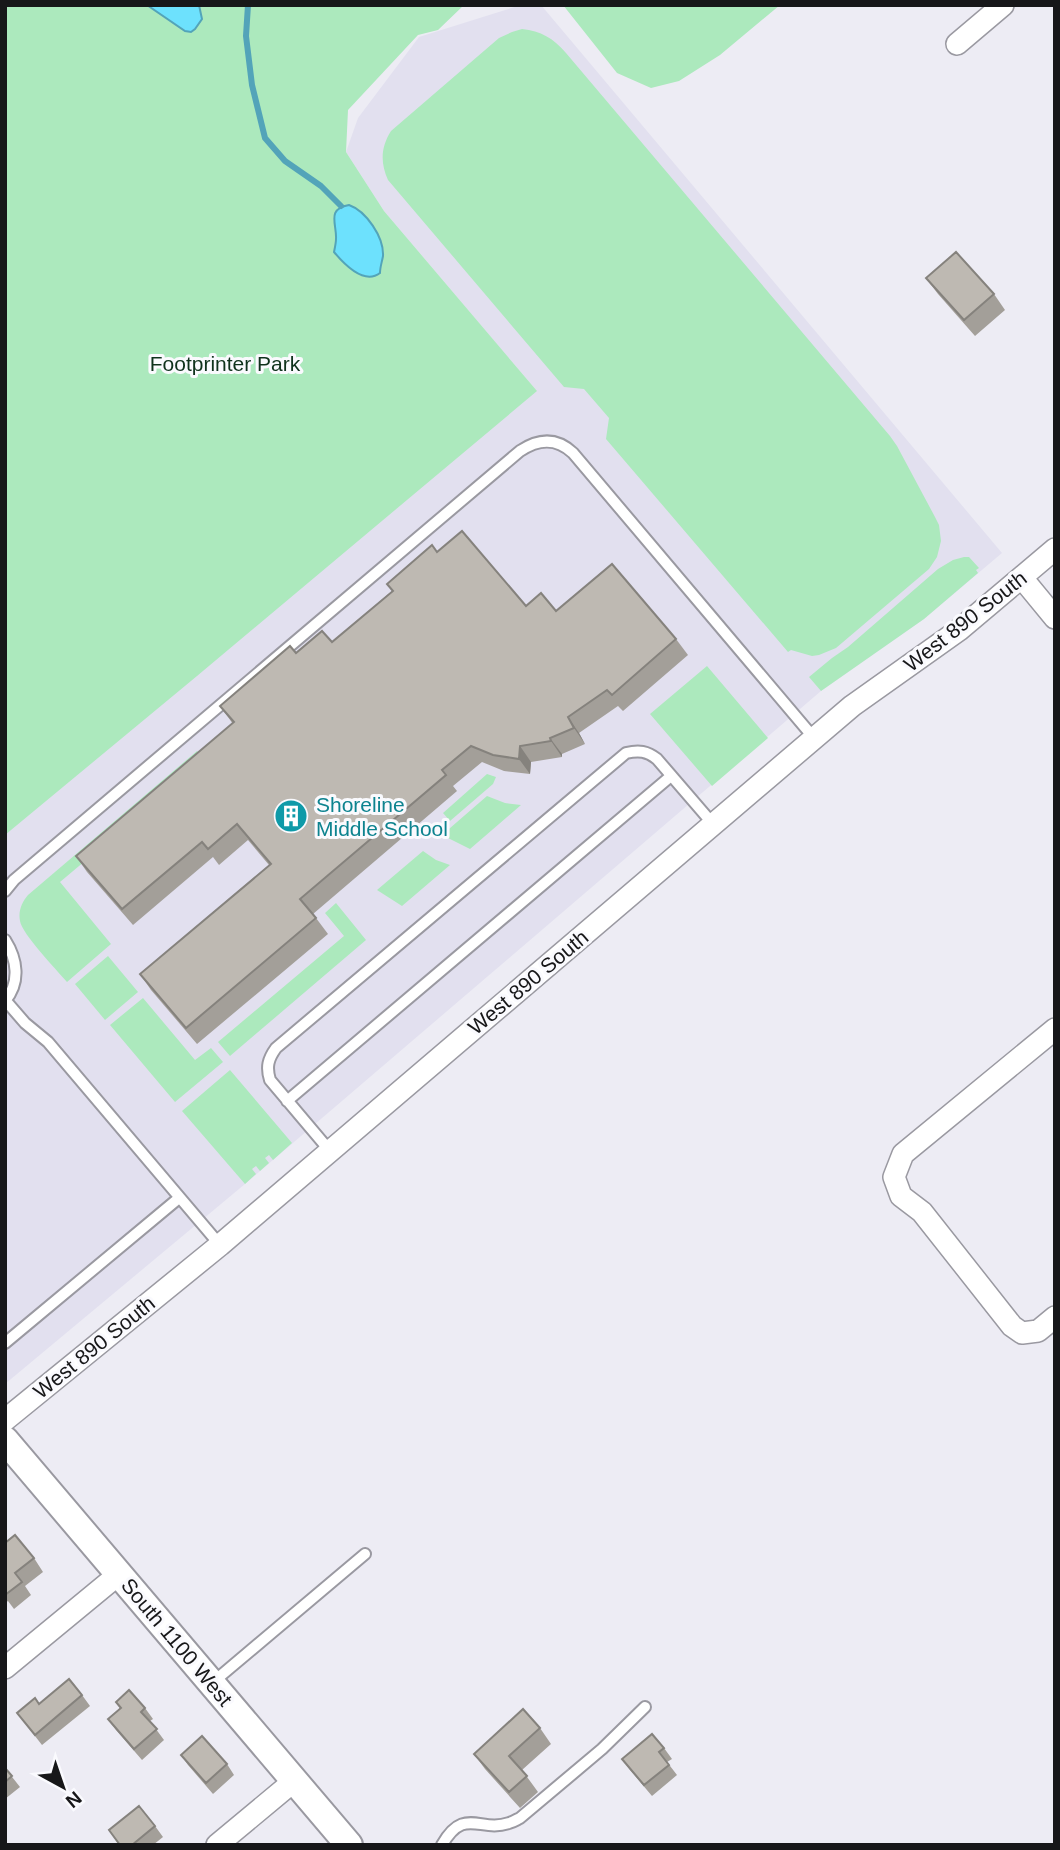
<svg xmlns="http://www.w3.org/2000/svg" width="1060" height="1850" viewBox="0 0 1060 1850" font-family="Arial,sans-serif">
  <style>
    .built { fill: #e2e0ef }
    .green { fill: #ace9bd }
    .water { fill: #6de1fd; stroke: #53a4b9; stroke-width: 2 }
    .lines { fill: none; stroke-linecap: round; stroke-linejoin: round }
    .stream { stroke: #53a4b9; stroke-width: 6 }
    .service-casing { stroke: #9a99a1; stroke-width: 14 }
    .minor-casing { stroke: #9a99a1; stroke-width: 24 }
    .tertiary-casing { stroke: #9a99a1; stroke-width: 30 }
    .service { stroke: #fff; stroke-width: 10 }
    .minor { stroke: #fff; stroke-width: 21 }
    .tertiary { stroke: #fff; stroke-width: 26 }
    .wall { fill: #a39f99 }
    .shaded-wall { fill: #85827d }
    .building { fill: #beb9b2; stroke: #85827d; stroke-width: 2 }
    .labels { text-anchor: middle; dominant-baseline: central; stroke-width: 6; stroke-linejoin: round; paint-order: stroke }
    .park-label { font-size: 21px; fill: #0f321c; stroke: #fafafe }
    .street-label { font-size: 21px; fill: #171719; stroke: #fafafe }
    .culture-label { font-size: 21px; fill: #0d838f; stroke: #fafafe; text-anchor: start }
  </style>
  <rect width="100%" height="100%" fill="#edecf4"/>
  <path class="built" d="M521 5H541L1002 553 924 619 821 691 245 1184 5 1384V834L536 390 384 211 346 152 358 118 419 37Z"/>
  <path class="green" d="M5 5H464L438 30 418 35 348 110 346 152 384 211 537 391 197 676 5 835Z
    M563 5H780L720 55 679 81 651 88 617 73Z
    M522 29C541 31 553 38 566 53L890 436 897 446 935 517 939 525 941 541 937 557 929 569 836 648 819 655 812 656 791 650 788 652 606 439 609 418 584 389 564 387 388 180C380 162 381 147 391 131L499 38 512 32Z
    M964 557H969L979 568 976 570 978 573 924 619 821 691 809 677 832 658 848 647 938 569 953 560Z
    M707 666 768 738 712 786 650 714Z
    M197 751 205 760 60 882 111 944 67 982C56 969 22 934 20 921 18 911 22 902 28 895Z
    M487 774 496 777 493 784 450 821 443 813Z
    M487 796 505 803 521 805 470 849 442 835Z
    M423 851 436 860 450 865 402 906 377 890Z
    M336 903 366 940 230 1056 218 1042 344 936 325 913Z
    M108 956 138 992 105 1020 75 984Z
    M143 998 195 1060 211 1048 223 1062 175 1102 110 1025Z
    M230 1070 292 1143 273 1160 269 1155 265 1158 269 1163 260 1171 256 1166 252 1169 256 1174 245 1184 182 1111Z"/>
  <path class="water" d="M147 5H199L202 19 195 29 191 32 185 31Z
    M349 205C366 211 384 237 383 256 382 262 380 267 380 273 364 285 344 264 334 252 335 247 336 243 336 239 337 224 326 209 349 205Z"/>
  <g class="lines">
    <path class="stream" d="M248 5 246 36 252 85 265 138 285 161 321 186 341 206"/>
    <defs>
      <path id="service" d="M5 891 14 880 520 451C538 439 556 437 573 453L814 738
        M5 940C17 959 21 982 5 1001
        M6 1001 25 1023 48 1042 220 1245
        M287 1101 671 776
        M330 1151 270 1080C266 1067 268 1059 276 1048L626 753C639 750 647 751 657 759L713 824
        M5 1343 179 1198
        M212 1683 365 1554
        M442 1845C464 1806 480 1833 509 1823 513 1822 516 1820 520 1818L602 1749 645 1707"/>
      <path id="minor" d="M957 44 1003 5
        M1022 578 1055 618
        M1055 1029 903 1154 894 1177 901 1196 922 1212 1012 1326 1022 1333 1038 1331 1055 1317
        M5 1420 220 1245 852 706 959 630 1055 549
        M5 1668 119 1574
        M217 1845 294 1781"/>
      <path id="tertiary" d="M5 1440 349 1845"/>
    </defs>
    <use href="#service" class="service-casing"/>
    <use href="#minor" class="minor-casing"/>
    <use href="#tertiary" class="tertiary-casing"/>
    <use href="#service" class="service"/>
    <use href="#minor" class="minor"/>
    <use href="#tertiary" class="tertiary"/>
  </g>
  <path class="wall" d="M926 278 994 294 1005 310 975 336 938 294Z
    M437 552 526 606 556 611 676 639 688 655 623 711 618 706 579 733 585 744 562 754V757L531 762 530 774 504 771 482 762 453 786 457 791 313 914 328 934 197 1044 151 990 140 974 269 865 248 840 219 865 213 857 133 925 87 872 76 856 233 724 220 706 296 653 332 642 392 591 387 584Z
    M5 1543 34 1558 43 1572 25 1586 31 1595 14 1609 8 1601 5 1603Z
    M82 1695 90 1706 42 1745 17 1713 39 1704Z
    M116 1702 145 1708 153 1719 150 1721 164 1740 142 1760 116 1730 108 1719 120 1708Z
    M540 1728 551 1744 522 1770 538 1792 520 1808 485 1769 474 1754Z
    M664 1748 672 1759 667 1762 677 1775 652 1796 630 1770 622 1759Z
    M181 1755 227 1764 234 1775 213 1794 188 1765Z
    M5 1768 20 1787 5 1799Z
    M155 1826 163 1837 153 1845H119L109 1830Z"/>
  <path class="shaded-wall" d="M568 717 579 733 585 744 574 728Z
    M550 738 562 754V757L551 741Z
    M520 746 531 762 530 774 519 759Z"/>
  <path class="building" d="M956 252 994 294 964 320 926 278Z
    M462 531 526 606 541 593 556 611 612 564 676 639 612 695 607 690 568 717 574 728 550 738 551 741 520 746 519 759 493 755 471 746 442 770 446 775 300 899 316 918 186 1028 140 974 271 864 237 824 208 849 202 842 122 909 76 856 234 722 220 706 290 646 296 653 322 631 332 642 393 591 387 584 432 545 437 552Z
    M15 1535 34 1558 15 1573 22 1582 5 1595V1543Z
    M69 1679 82 1695 35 1735 17 1713 35 1698 39 1704Z
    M129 1690 145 1708 141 1712 157 1729 134 1749 108 1719 121 1708 116 1702Z
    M523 1709 540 1728 509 1756 527 1776 509 1792 474 1754Z
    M652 1734 664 1748 659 1752 669 1765 644 1785 622 1759Z
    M202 1736 227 1764 206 1783 181 1755Z
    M5 1768 12 1776 5 1782Z
    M139 1806 155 1826 132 1845H120L109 1830Z"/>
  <defs>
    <symbol id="building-disc" viewBox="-11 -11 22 22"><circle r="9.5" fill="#0f9aa8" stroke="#fafafe"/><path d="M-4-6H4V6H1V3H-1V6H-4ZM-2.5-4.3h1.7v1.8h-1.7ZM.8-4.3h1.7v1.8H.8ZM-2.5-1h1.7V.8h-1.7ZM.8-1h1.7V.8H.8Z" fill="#fff"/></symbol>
  </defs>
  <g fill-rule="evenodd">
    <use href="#building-disc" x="272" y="797" width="38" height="38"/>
  </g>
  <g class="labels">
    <g class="park-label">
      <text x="225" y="363">Footprinter Park</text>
    </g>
    <g class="street-label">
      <text transform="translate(965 621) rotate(-38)">West 890 South</text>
      <text transform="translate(528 982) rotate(-40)">West 890 South</text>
      <text transform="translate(94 1347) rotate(-39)">West 890 South</text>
      <text transform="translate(177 1642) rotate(50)">South 1100 West</text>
    </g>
    <g class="culture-label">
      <text x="316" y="804">Shoreline<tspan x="316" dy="24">Middle School</tspan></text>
    </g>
  </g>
  <rect width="1060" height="1850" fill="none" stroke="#171719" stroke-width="14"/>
  <g transform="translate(63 1787) rotate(140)" stroke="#fafafe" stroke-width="5" paint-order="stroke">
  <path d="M0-5L12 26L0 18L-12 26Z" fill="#171719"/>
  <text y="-10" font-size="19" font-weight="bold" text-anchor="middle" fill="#171719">N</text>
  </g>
</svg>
